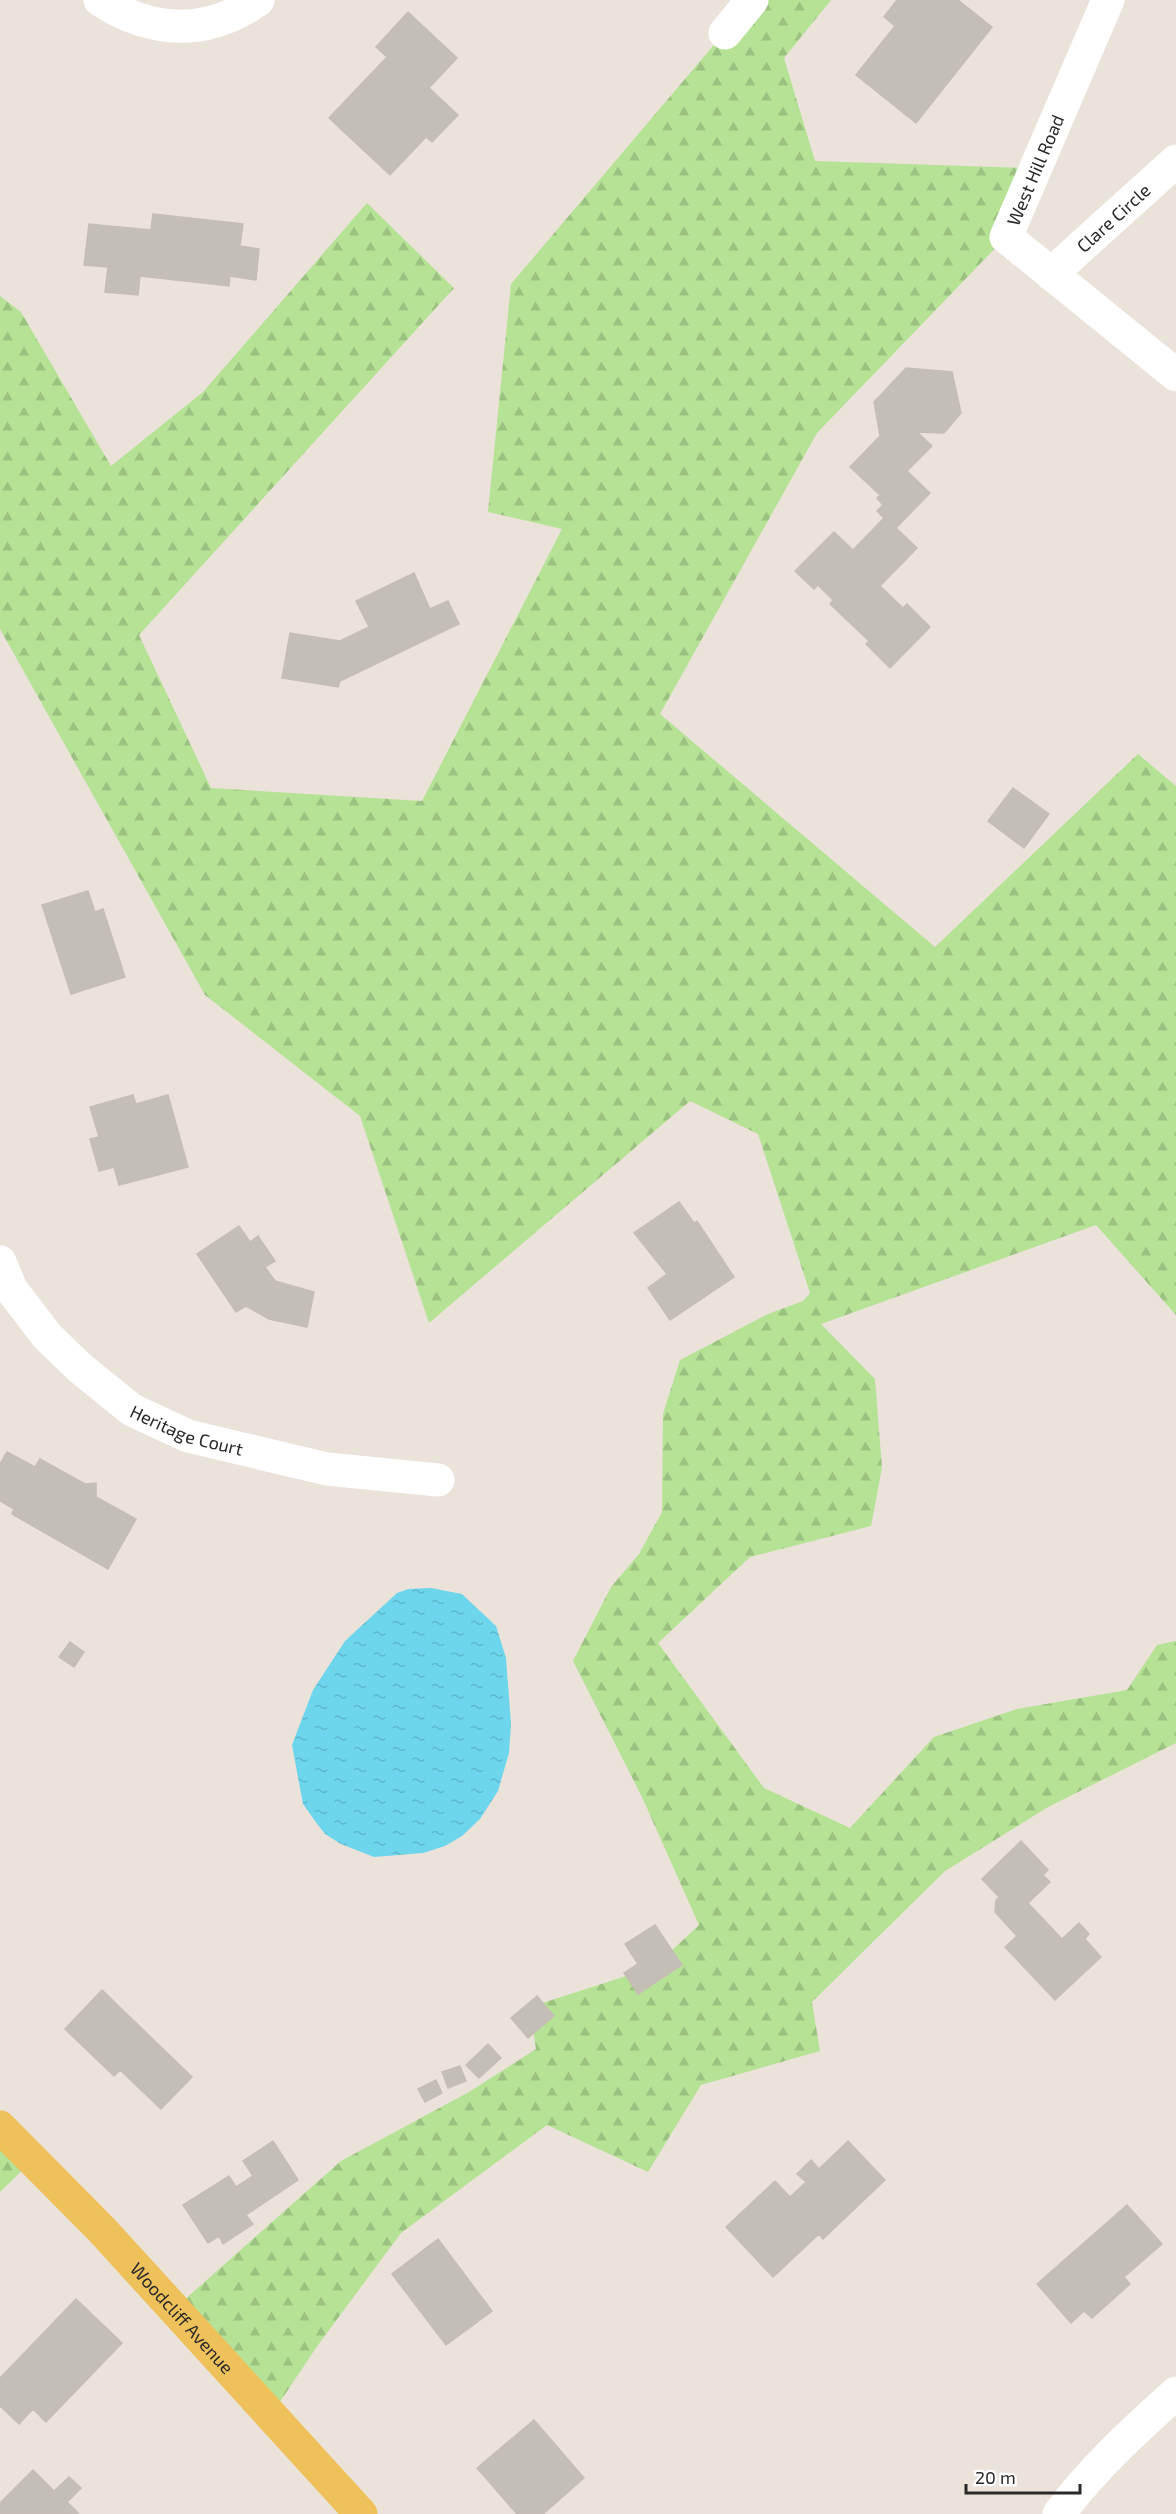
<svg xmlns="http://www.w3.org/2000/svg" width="1176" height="2514" viewBox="0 0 1176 2514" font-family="'Exo 2',sans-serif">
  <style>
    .forest { fill: url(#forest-firs) }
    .water { fill: url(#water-ripples) }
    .building { fill: #c3beb6; stroke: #c6beb4; stroke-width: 1.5 }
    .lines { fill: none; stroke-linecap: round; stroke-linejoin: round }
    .minor { stroke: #fff; stroke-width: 33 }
    .major { stroke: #efc15b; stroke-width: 33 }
    .labels { text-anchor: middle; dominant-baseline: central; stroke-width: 5; stroke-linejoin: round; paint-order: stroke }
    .street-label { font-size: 18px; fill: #292929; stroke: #fff }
  </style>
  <defs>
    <pattern id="forest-firs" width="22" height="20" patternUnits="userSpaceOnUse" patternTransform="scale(1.5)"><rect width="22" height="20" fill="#b6e296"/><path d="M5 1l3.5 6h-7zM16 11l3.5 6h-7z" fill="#9cc281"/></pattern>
    <pattern id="water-ripples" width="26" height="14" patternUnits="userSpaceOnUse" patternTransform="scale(1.5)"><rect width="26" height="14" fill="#6dd6ed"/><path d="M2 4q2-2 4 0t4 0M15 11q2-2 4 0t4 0" fill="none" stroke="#5eb8cb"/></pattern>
  </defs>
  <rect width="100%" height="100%" fill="#ebe2da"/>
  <path class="forest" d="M752 0H831L784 58 815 161 1025 168 1006 237 817 433 660 714 935 947 1138 754 1176 786V1315L1096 1225 821 1324 875 1379 882 1468 871 1526 750 1557 658 1643 764 1788 850 1828 934 1737 1017 1709 1127 1690 1157 1645 1176 1641V1743L1048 1807 945 1871 812 2002 820 2051 701 2085 648 2172 547 2125 401 2233 318 2345 271 2415 174 2309 341 2161 469 2092 536 2049 530 2007 654 1967 699 1925 642 1797 573 1661 611 1587 639 1554 662 1512 663 1414 680 1360 768 1314 803 1301 810 1293 758 1134 690 1101 429 1323 360 1116 205 995 0 629V296L21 312 111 466 203 392 367 203 454 288 139 635 211 788 422 801 562 529 488 512 511 284Z
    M0 2127 33 2160 0 2192Z"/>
  <path class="water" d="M431 1588 462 1594 496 1626 506 1658 511 1724 509 1753 498 1791 480 1819 462 1836 445 1846 423 1853 374 1857 341 1844 325 1834 315 1821 303 1804 292 1745 313 1690 345 1641 397 1593 408 1589Z"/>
  <path class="building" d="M897 0H958L992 27 916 123 856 75 895 26 884 17Z
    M408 12 457 58 429 88 458 115 432 142 426 137 390 175 329 118 387 57 376 47Z
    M153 214 243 224 240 246 259 249 256 280 230 276 229 286 140 276 138 295 105 292 108 267 84 265 89 224 151 230Z
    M906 368 952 372 961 413 944 433 917 432 932 446 907 471 930 493 896 528 917 548 880 586 903 608 907 604 930 627 890 668 866 644 869 641 830 604 833 600 818 585 814 589 795 571 834 532 853 550 884 518 877 511 883 505 877 498 880 495 850 467 880 436 874 402Z
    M414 573 430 609 448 601 459 624 340 681 338 687 282 678 290 633 340 641 369 627 356 601Z
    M1013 788 1049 814 1024 848 988 821Z
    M88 891 95 912 103 909 125 977 71 994 42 905Z
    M133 1095 136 1104 168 1095 188 1167 119 1185 114 1167 99 1171 90 1139 99 1137 90 1107Z
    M679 1202 694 1223 697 1221 734 1277 670 1320 648 1288 667 1274 634 1233Z
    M239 1226 250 1242 258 1236 275 1261 265 1267 275 1281 314 1292 307 1327 269 1319 246 1306 236 1312 197 1254Z
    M7 1452 35 1467 40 1459 85 1484 96 1483V1497L136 1519 108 1569 12 1514 14 1509 0 1501V1464Z
    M70 1642 84 1652 74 1667 59 1657Z
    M1021 1841 1048 1870 1043 1875 1050 1882 1028 1903 1062 1939 1079 1923 1089 1934 1085 1939 1101 1957 1055 2000 1005 1947 1017 1936 995 1912 996 1900 999 1897 982 1879Z
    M655 1925 682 1965 638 1994 624 1973 638 1964 625 1944Z
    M102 1990 192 2077 161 2109 120 2070 114 2076 65 2029Z
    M537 1996 554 2016 528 2038 511 2018Z
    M488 2044 501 2058 479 2078 466 2065Z
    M460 2066 466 2081 448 2088 442 2072Z
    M436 2080 442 2093 425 2102 418 2089Z
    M273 2141 298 2180 246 2215 253 2224 223 2244 219 2236 208 2243 183 2205 229 2176 236 2187 253 2176 243 2161Z
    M848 2141 885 2180 823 2239 819 2234 773 2277 726 2227 775 2181 790 2197 806 2182 797 2174 811 2160 819 2169Z
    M1127 2205 1162 2244 1124 2277 1130 2284 1092 2318 1084 2311 1071 2323 1037 2284Z
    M438 2239 492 2311 446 2345 392 2274Z
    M76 2299 122 2343 46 2422 33 2409 19 2424 0 2406V2378Z
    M534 2420 584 2478 543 2514H517L477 2468Z
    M33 2470 54 2491 69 2477 81 2488 67 2502 79 2514H0V2503Z"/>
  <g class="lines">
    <g class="minor">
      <path d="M100 0C152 34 207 36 258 0"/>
      <path d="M1108 0 1006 237 1176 375"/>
      <path d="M725 33 752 0"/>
      <path id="s1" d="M1051 274 1176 161"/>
      <path id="s2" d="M0 1262 11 1289 47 1336 80 1368 132 1410 188 1436 327 1469 438 1480"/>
      <path d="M1059 2514C1092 2469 1134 2431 1176 2393"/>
    </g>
    <path class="major" id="s3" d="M0 2127 102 2230 361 2514"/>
  </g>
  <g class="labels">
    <g class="street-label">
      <text transform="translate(1035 170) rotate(-67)">West Hill Road</text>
      <text stroke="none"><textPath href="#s1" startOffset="84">Clare Circle</textPath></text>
      <text stroke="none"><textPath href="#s2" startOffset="260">Heritage Court</textPath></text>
      <text stroke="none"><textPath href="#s3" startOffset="264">Woodcliff Avenue</textPath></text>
    </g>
  </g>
  <path d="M966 2484v9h114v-9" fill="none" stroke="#292929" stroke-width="3"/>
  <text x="975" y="2484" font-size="18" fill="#292929" stroke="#ffffff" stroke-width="4.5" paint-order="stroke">20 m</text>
</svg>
